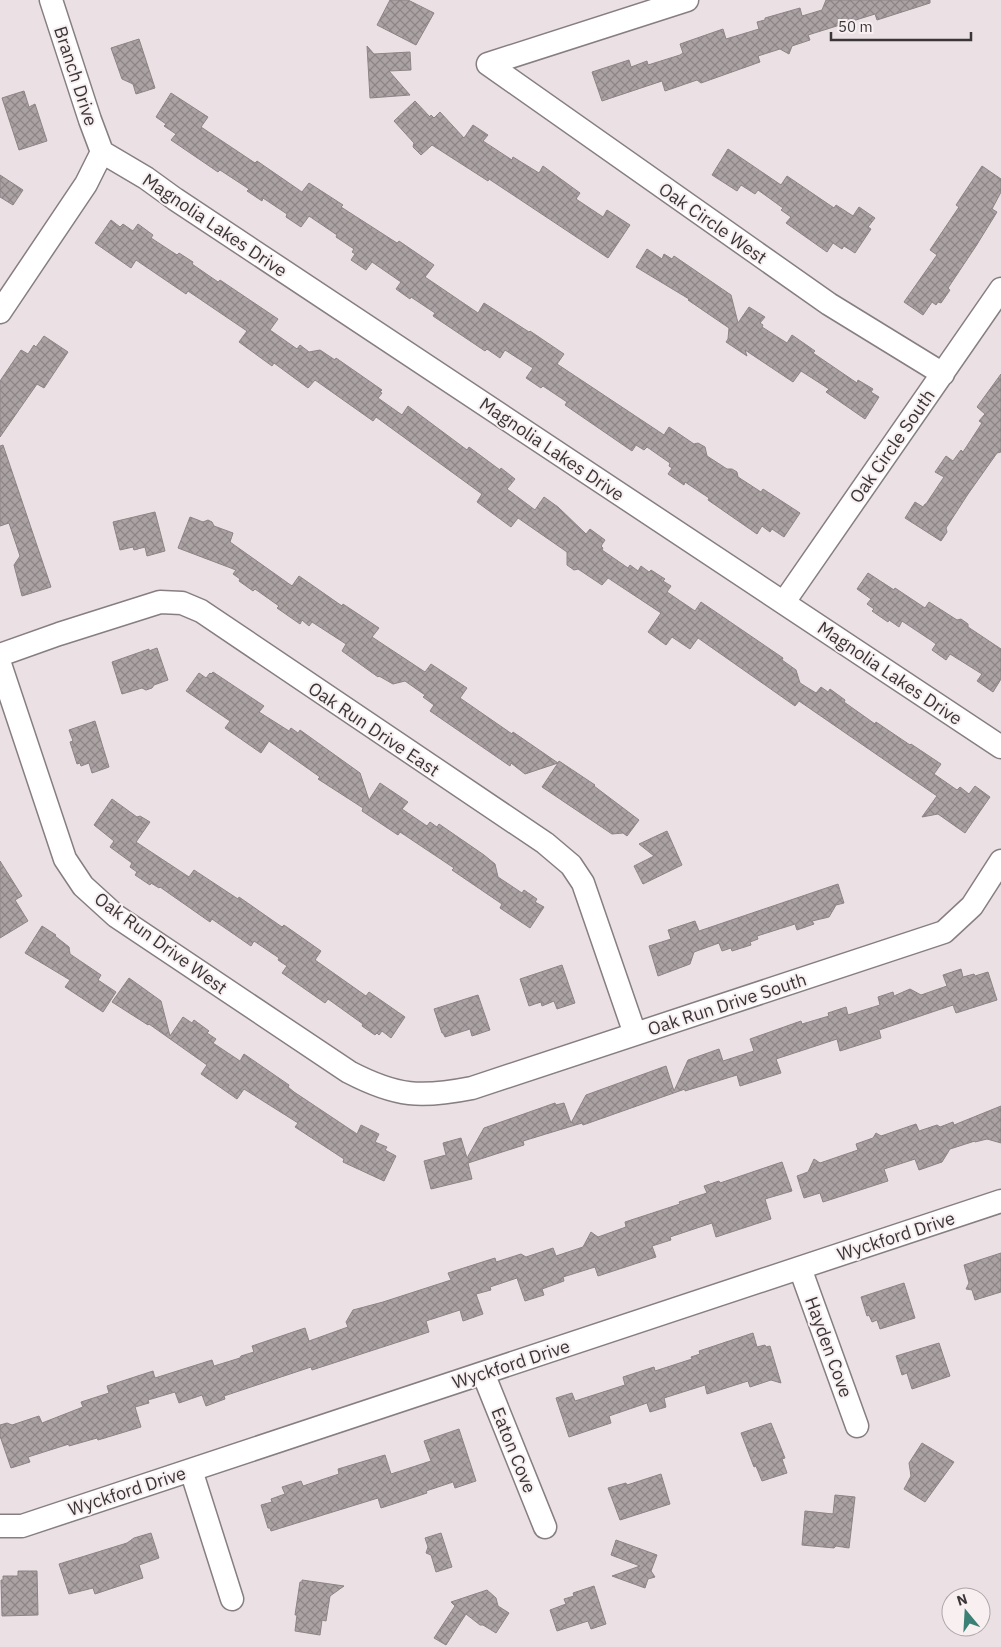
<svg xmlns="http://www.w3.org/2000/svg" width="1001" height="1647" viewBox="0 0 1001 1647" font-family="'IBM Plex Sans',sans-serif">
  <style>
    .building { fill: url(#building-cross-hatch); stroke: #8d8486 }
    .lines { fill: none; stroke-linecap: round; stroke-linejoin: round }
    .street-casing { stroke: #867e80; stroke-width: 25 }
    .street { stroke: #fff; stroke-width: 22 }
    .labels { text-anchor: middle; dominant-baseline: central; stroke-width: 4; stroke-linejoin: round; paint-order: stroke }
    .street-label { font-size: 18px; fill: #3a3637; stroke: #f8eff1 }
  </style>
  <defs>
    <pattern id="building-cross-hatch" width="8" height="8" patternUnits="userSpaceOnUse" patternTransform="scale(1.25)"><rect width="8" height="8" fill="#aba2a4"/><path d="M0 0l8 8M0 8l8-8" fill="none" stroke="#8c8586"/></pattern>
  </defs>
  <rect width="100%" height="100%" fill="#ebe1e4"/>
  <path class="building" d="M390 0H408L434 13 416 45 377 25Z
    M826 0H930V3L877 20 875 14 808 35 810 40 792 46 789 54 780 49 758 56 760 62 701 83 697 80 665 91 662 81 602 101 592 72 629 60 631 67 647 61 648 65 680 55 683 53 680 44 723 29 726 39 759 29 757 22 765 20V18L800 8 802 16 822 10Z
    M139 39 155 88 136 94 133 84 122 79 111 48Z
    M367 46 374 54 410 52 411 70 389 71 410 95 370 98Z
    M24 91 29 107 35 104 47 141 19 150 2 98Z
    M171 93 208 117 201 127 255 163 257 161 302 192 309 183 343 205 341 207 397 243 399 241 434 265 425 277 478 313 484 303 529 332 530 331 564 354 557 364 664 435 669 427 694 444 698 443 705 447 707 456 727 469H732L737 472 738 477 761 492 763 489 800 513 784 537 772 529 770 532 762 526 757 534 708 500 709 498 685 482 684 485 668 474 672 468 669 466 670 463 647 447 644 450 636 445 632 451 565 405 567 402 543 386 541 388 526 378 533 368 505 350 500 358 487 349 485 351 433 316 435 313 411 297 410 299 396 289 401 282 372 262 366 270 351 260 355 254 352 252 354 249 336 237 337 235 309 216 301 227 286 217 287 214 263 198 262 201 247 191 249 189 220 170 218 172 171 140 176 134 164 126 166 124 156 117Z
    M415 101 430 117 431 115 434 118 440 112 464 138 473 125 488 135 483 141 512 160 513 157 539 173 543 166 580 193 576 199 603 217 607 210 630 225 608 258 489 179 488 181 432 145 421 155 413 147 414 143 394 121Z
    M728 149 781 185 787 176 834 208 836 205 853 216 859 207 875 218 868 227 871 229 855 253 844 246 842 249 833 243 827 252 786 223 791 217 781 210 783 208 758 190 755 194 741 185 737 191 712 175Z
    M982 166 1001 179V192L992 209 997 212 976 246 948 288 950 290 941 303 938 302 936 305 932 302 923 315 904 302 937 255 930 250 959 207 956 205Z
    M0 175 23 190 13 205 0 197Z
    M111 220 120 227 123 224 133 231 138 224 153 235 151 238 177 255 179 253 193 262 192 264 218 282 220 280 278 319 270 330 297 349 300 345 309 352 320 350 335 360 336 358 382 390 380 392 382 393 378 398 402 415 408 406 467 450 469 447 500 470 501 468 515 479 507 489 535 510 544 497 558 507 586 534 590 529 605 540 601 546 603 548 602 550 628 568 630 565 638 571 641 566 649 572 651 570 665 579 663 581 671 586 667 592 695 611 701 602 783 658 782 660 796 670 800 683 816 693 821 687 828 692 830 689 845 700 844 702 875 724 876 722 910 745 911 744 941 764 934 774 957 790 960 787 969 794 975 786 990 797 965 833 938 814 922 817 937 796 799 701 795 706 698 638 690 649 672 637 666 645 648 632 661 613 608 578 602 585 578 569 574 570 567 565V552L518 518 511 527 477 502 482 494 376 417 373 421 315 380 308 388 274 363 272 366 239 342 247 331 188 291 186 294 136 260 131 268 95 243Z
    M647 249 662 259 664 254 672 259 674 256 731 295 738 323 749 307 765 317 760 323 763 325 762 327 787 343 792 335 815 351 813 353 857 383 858 380 873 389 871 392 879 397 865 419 826 392 829 389 801 371 793 382 745 350 747 356 726 342 728 339 729 328 688 300 689 299 636 267Z
    M44 336 68 352 44 388 37 384 0 437V381L21 350 28 354 34 345 36 347Z
    M1001 374V452L997 453 968 494 946 528 947 532 941 541 905 518 915 502 923 507 925 504H926L944 477 935 472 946 456 953 461 961 450 963 452 982 423 979 421 985 414 977 407Z
    M3 445 51 587 22 596 14 565 20 556 9 523 0 526V446Z
    M155 512 165 551 147 556 145 547 134 550 133 547 120 550 113 522Z
    M190 517 203 522 208 520 212 522 214 526 233 533 230 542 292 586 299 576 342 606 343 604 379 628 372 637 425 672 431 664 467 688 460 698 512 734 513 732 558 763 559 761 595 785 594 786 639 820 627 836 623 833 612 834 542 787 558 763 525 774 511 763 510 766 430 711 434 705 423 697 425 695 405 681 393 684 379 676 378 677 342 651 346 644 312 622 309 626 302 620 300 624 277 608 279 606 255 589 253 591 239 581 240 579 233 574 236 570 178 548Z
    M868 573 894 590 895 588 925 608 929 602 957 620 961 619 968 624V627L1001 649V679L993 692 977 681 982 674 950 654 946 660 932 650 936 644 932 641 902 621 899 627 889 620 888 622 872 611 874 609 867 604 871 599 857 589Z
    M157 648 168 680 154 685 152 688 146 690 142 688 122 694 112 662 149 649V651Z
    M213 672 264 706 259 712 289 731 291 728 298 733 300 730 360 773 369 800 380 783 408 802 402 809 427 826 430 822 437 827 439 824 484 855 495 864 498 877 522 893 524 890 537 899 535 902 544 907 530 928 500 908 502 904 452 870 454 868 400 832 398 835 362 811 363 808 318 779 320 777 269 741 261 753 225 728 230 721 186 691 199 673 206 678 210 673 211 674Z
    M95 721 109 767 92 773 89 763 81 766 80 763 77 764 70 742 73 741 69 730Z
    M112 799 137 817 140 816 150 822 136 842 189 877 194 870 238 899 239 897 282 927 284 925 321 951 315 960 366 996 369 992 405 1017 391 1038 382 1031 379 1035 377 1033 375 1035 362 1026 363 1024 328 999 325 1003 282 973 287 966 278 960 279 958 254 941 251 946 212 919 210 922 160 887 159 888 151 883 150 885 135 875 137 872 130 867 132 863 110 847 114 841 94 825Z
    M667 831 682 865 643 884 634 866 654 856 639 844Z
    M0 861 22 896 15 900 28 921 0 938Z
    M838 884 844 903 836 905 829 917 812 921 814 924 797 930 795 924 757 936 758 939 750 942 751 945 732 951 731 948 722 951 719 943 694 952 690 964 658 976 649 946 671 939 668 930 695 921 699 931Z
    M42 926 56 935 55 936 69 947 70 954 101 975 98 980 116 992 103 1012 65 987 70 980 25 953Z
    M562 965 575 1003 557 1009 554 1001 542 1006 541 1002 529 1006 520 979Z
    M961 969 963 977 974 974 975 976 988 972 997 1000 956 1013 953 1005 879 1030 881 1038 840 1051 837 1039 776 1059 781 1073 740 1086 737 1075 685 1091V1089L583 1125 582 1123 523 1141 524 1145 468 1163 472 1179 431 1189 424 1161 446 1155 443 1143 461 1138 467 1158 484 1128 555 1103 556 1105 564 1103 571 1123 586 1095 666 1066 674 1091 688 1060 719 1049 723 1061 754 1051 750 1039 801 1021 802 1024 829 1016 828 1013 846 1007 848 1015 880 1005 878 997 893 992 894 996 910 989 921 995 947 986 943 975Z
    M129 978 161 1001 170 1036 183 1017 192 1023 194 1020 209 1031 207 1033 216 1039 213 1043 240 1061 244 1054 289 1085 288 1087 294 1092 357 1134 361 1125 379 1134 375 1142 387 1147 385 1150 396 1156 384 1181 343 1162 344 1159 295 1127 298 1123 244 1089 237 1099 201 1074 207 1065 149 1024 148 1025 112 1002Z
    M478 995 490 1030 472 1036 470 1029 445 1037 443 1033H442L434 1009Z
    M1001 1106V1143L987 1139 975 1142V1141L950 1149 942 1162 919 1170 915 1159 884 1169 888 1181 823 1202 820 1193 804 1198 797 1176 808 1172 814 1159 820 1163 858 1150 856 1144 873 1138 876 1133 881 1136 916 1124 919 1131 937 1125 940 1127 953 1122 954 1125Z
    M782 1162 792 1191 765 1199 771 1219 716 1237 712 1223 670 1237 671 1240 652 1246 656 1257 598 1276 595 1267 563 1277 564 1281 542 1289 544 1295 525 1301 517 1278 490 1287 491 1290 476 1294 483 1314 463 1321 460 1310 426 1321 429 1332 312 1370 311 1367 224 1396 225 1399 206 1406 202 1395 179 1403 175 1392 148 1400 149 1403 135 1407 141 1427 98 1440 97 1438 69 1446V1444L28 1457 30 1462 11 1468 0 1436V1425L7 1423 12 1425 39 1416 42 1423 83 1407 81 1402 109 1393 107 1386 153 1371 155 1378 212 1360 214 1366 240 1358 241 1356 254 1352 252 1346 305 1328 309 1341 348 1327 346 1322 353 1310 383 1302 451 1280 448 1273 495 1258 496 1262 521 1254 526 1257 553 1248 556 1256 583 1247 591 1232 598 1237 626 1227 625 1222 680 1204 679 1202 707 1193 704 1186 719 1181 720 1183Z
    M1001 1253V1292L975 1300 972 1290 966 1289 969 1283 964 1265Z
    M904 1283 915 1318 880 1329 877 1320 872 1322 869 1315 867 1316 861 1297Z
    M753 1333 757 1347 765 1345 766 1347 770 1346 781 1383 771 1380 750 1387 748 1381 707 1394 705 1385 664 1398 666 1407 650 1412 647 1403 609 1416 611 1423 569 1437 556 1398 572 1393 575 1401 625 1385 623 1377 654 1367 655 1371 692 1359 691 1357 700 1354 699 1351Z
    M939 1343 950 1376 912 1389 907 1373 902 1375 896 1356Z
    M771 1423 785 1458 782 1459 787 1473 762 1481 756 1466 754 1467 741 1433Z
    M459 1429 476 1481 455 1488 453 1482 426 1491 427 1493 381 1508 378 1498 271 1531 270 1528H268L261 1505 272 1502 271 1499 285 1494 282 1487 301 1481 303 1486 339 1474 338 1469 385 1455 391 1474 431 1461 424 1441Z
    M922 1443 954 1462 925 1502 904 1489 911 1476 909 1463Z
    M661 1474 670 1504 620 1520 608 1488 626 1483 627 1485Z
    M835 1495 855 1497 849 1548 836 1546 834 1548 802 1545 805 1511 833 1514Z
    M151 1533 159 1558 139 1565 143 1578 95 1594 93 1588 69 1594 59 1564 127 1543 134 1538Z
    M441 1533 452 1567 436 1572 431 1555 426 1553 428 1547 425 1538Z
    M616 1540 657 1555 651 1571 655 1577 648 1579 645 1588 612 1576 640 1566 611 1555Z
    M18 1571H37L38 1615 2 1616 1 1580H3V1576H18Z
    M302 1580 344 1586 330 1596 326 1621 322 1620 320 1635 295 1631 297 1615H295L300 1582H302Z
    M594 1586 606 1624 591 1629 588 1621 557 1631 550 1610 566 1604 564 1599 574 1596 573 1593Z
    M487 1590 496 1598 498 1606 509 1613 496 1633 483 1625H480L466 1614 446 1645 434 1638 455 1606 451 1602Z"/>
  <g class="lines">
    <defs>
      <path id="street" d="M51 0 90 120 102 152
        M488 64 829 304 943 374
        M488 64 687 0
        M102 152 146 178 175 199 1001 747
        M0 312 86 184 102 152
        M784 602 1001 289
        M0 655 59 634 160 602 182 603 201 611 545 843 571 865 583 883 635 1034
        M0 664 65 859 83 886 116 916 349 1072C397 1097 421 1098 472 1088L944 932 972 906 1001 861
        M800 1268 857 1426
        M483 1373 545 1527
        M191 1470 232 1599
        M0 1526H22L1001 1201"/>
    </defs>
    <use href="#street" class="street-casing"/>
    <use href="#street" class="street"/>
  </g>
  <g class="labels">
    <g class="street-label">
      <text transform="translate(76 76) rotate(72)">Branch Drive</text>
      <text transform="translate(713 223) rotate(35)">Oak Circle West</text>
      <text transform="translate(215 225) rotate(34)">Magnolia Lakes Drive</text>
      <text transform="translate(892 446) rotate(-55)">Oak Circle South</text>
      <text transform="translate(552 449) rotate(34)">Magnolia Lakes Drive</text>
      <text transform="translate(890 673) rotate(34)">Magnolia Lakes Drive</text>
      <text transform="translate(374 729) rotate(34)">Oak Run Drive East</text>
      <text transform="translate(161 943) rotate(36)">Oak Run Drive West</text>
      <text transform="translate(727 1004) rotate(-18)">Oak Run Drive South</text>
      <text transform="translate(896 1236) rotate(-18)">Wyckford Drive</text>
      <text transform="translate(829 1347) rotate(70)">Hayden Cove</text>
      <text transform="translate(511 1364) rotate(-18)">Wyckford Drive</text>
      <text transform="translate(514 1450) rotate(68)">Eaton Cove</text>
      <text transform="translate(127 1491) rotate(-18)">Wyckford Drive</text>
    </g>
  </g>
  <g transform="translate(966 1612) rotate(342)"><circle r="24" fill="#f8eff1" stroke="#aca5a7"/>
  <path d="M0-4L9 19L0 12L-9 19Z" fill="#3b8074"/>
  <text y="-8" font-size="14" font-weight="bold" text-anchor="middle" fill="#3a3637">N</text>
  </g>
  <path d="M831 32v8h140v-8" fill="none" stroke="#3a3637" stroke-width="2.5"/>
  <text x="838" y="32" font-size="15" fill="#3a3637" stroke="#f8eff1" stroke-width="4" paint-order="stroke">50 m</text>
</svg>
